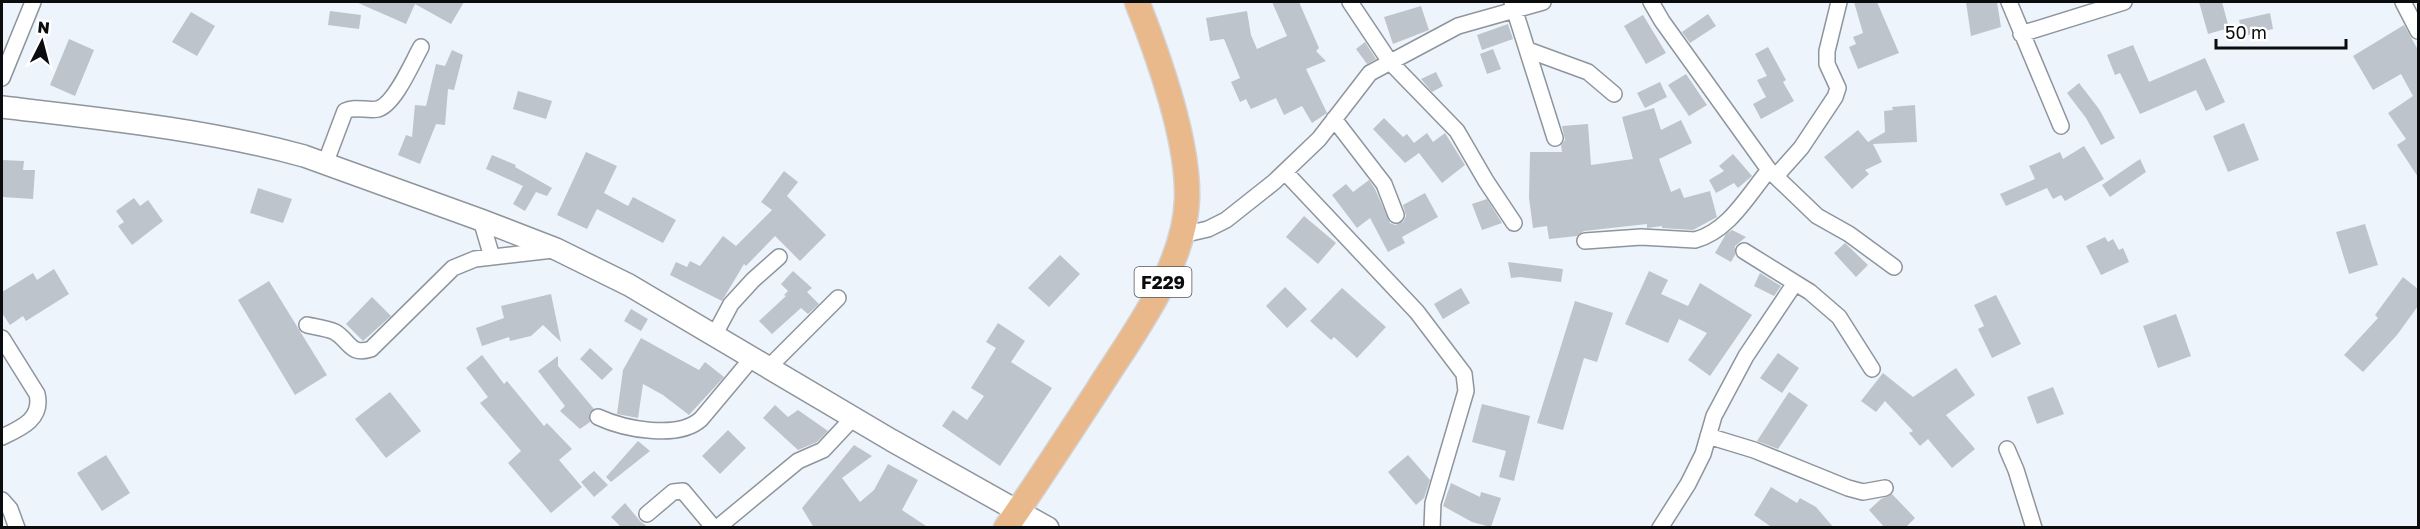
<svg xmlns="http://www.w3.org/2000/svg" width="2420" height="529" viewBox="0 0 2420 529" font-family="'Golos Text',sans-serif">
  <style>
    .building { fill: #bdc4cb }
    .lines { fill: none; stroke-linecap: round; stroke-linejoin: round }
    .minor-casing { stroke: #8f959c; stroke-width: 18 }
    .secondary-casing { stroke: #8f959c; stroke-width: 24 }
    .primary-casing { stroke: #d3d3d4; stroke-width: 27 }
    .minor { stroke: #fff; stroke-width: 15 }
    .secondary { stroke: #fff; stroke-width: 21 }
    .primary { stroke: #e9b98b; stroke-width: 24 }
    .labels { text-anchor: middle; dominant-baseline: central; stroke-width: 4.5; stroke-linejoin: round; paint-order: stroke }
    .shield { fill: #fff; stroke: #545556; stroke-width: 1.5 }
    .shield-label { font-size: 18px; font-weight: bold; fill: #0a0c0e }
  </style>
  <rect width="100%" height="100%" fill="#eef4fc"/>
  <path class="building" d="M356 2H464L451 24 415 4 406 24Z
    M1272 2H1299L1319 48 1316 51 1326 61 1306 69 1327 113 1312 123 1302 106 1284 115 1276 98 1251 109 1246 99 1240 102 1231 82 1240 78 1224 39 1210 41 1206 18 1247 11 1251 35 1257 49 1287 36Z
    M1854 2H1877L1899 53 1858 69 1849 47 1856 44 1853 37 1863 33Z
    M1966 2H1997L2001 27 1971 36Z
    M2199 2H2222L2229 28 2208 34Z
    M1421 6 1429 30 1393 44 1384 17Z
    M330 11 361 15 359 29 328 25Z
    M191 12 215 26 197 56 172 42Z
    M2270 13 2273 29 2243 36 2239 20Z
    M1708 14 1716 26 1690 43 1682 32Z
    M1643 15 1666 53 1646 64 1624 26Z
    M1508 24 1513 39 1482 50 1477 35Z
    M2404 25 2418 50V177L2397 145 2406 139 2388 113 2413 96 2401 74 2373 90 2353 56Z
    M69 39 94 50 75 96 50 85Z
    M1365 42 1376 59 1367 64 1356 49Z
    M2133 45 2149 82 2205 58 2225 102 2206 111 2196 90 2140 114 2120 73 2115 75 2107 55Z
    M1768 47 1786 80 1783 82 1794 101 1761 119 1753 104 1766 97 1757 80 1767 76 1755 54Z
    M1493 49 1501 69 1487 74 1480 54Z
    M452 50 463 55 454 90 448 89 445 125 436 124 420 164 398 155 406 135 412 137 415 105 426 106 436 64 445 66Z
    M1436 72 1443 86 1432 92 1421 79Z
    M1686 74 1707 105 1689 116 1668 85Z
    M1660 82 1667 97 1645 108 1637 93Z
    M2079 83 2099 109 2115 138 2101 145 2086 118 2067 93Z
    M518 91 552 101 546 119 513 109Z
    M1915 105 1917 142 1873 144 1882 162 1865 170 1869 174 1852 189 1824 157 1858 130 1868 142 1885 132 1884 111 1893 110 1892 107Z
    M1654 108 1661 130 1681 120 1692 143 1659 159 1671 192 1680 188 1684 198 1710 191 1717 217 1693 230 1662 228V226L1647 228V224L1584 231 1577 236 1549 239 1547 226 1533 228 1529 198 1530 152H1562L1561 145 1565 140 1562 126 1588 124 1591 165 1633 159 1622 117Z
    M1384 118 1403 137 1407 134 1414 143 1427 133 1433 142 1445 133 1465 165 1442 183 1419 153 1405 163 1373 129Z
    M2244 123 2259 160 2228 172 2213 136Z
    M2084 146 2104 179 2065 201 2061 195 2053 199 2047 188 2006 206 2000 194 2035 179 2029 166 2060 152 2063 159Z
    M586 152 617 166 604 193 628 206 633 197 676 220 663 243 597 209 587 229 557 215Z
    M1733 154 1752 176 1738 188 1734 183 1716 193 1709 180 1724 171 1719 166Z
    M492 155 516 165 515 167 552 188 547 196 536 192 525 211 513 204 523 186 486 169Z
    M2140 159 2146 172 2110 197 2102 185Z
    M2 160 24 161 23 170H35L33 199 2 197Z
    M784 171 798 182 787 196 826 235 800 261 775 236 746 266 744 264 722 301 670 275 676 262 687 267 690 261 700 266 723 236 736 246 772 210 761 202Z
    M1369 180 1375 189 1390 223 1395 225 1403 222 1406 216 1403 205 1425 193 1438 217 1402 237 1405 243 1388 252 1370 218 1357 228 1332 195 1346 184 1353 192Z
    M258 188 292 199 283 223 250 213Z
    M134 198 140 206 148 200 163 221 132 245 118 226 124 222 116 211Z
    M1487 199 1502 223 1482 230 1472 204Z
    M1304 216 1336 243 1318 264 1286 237Z
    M2365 224 2378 265 2349 274 2336 232Z
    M1732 230 1746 237 1735 246V255L1731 262 1715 253 1726 234Z
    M2105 237 2108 242 2113 239 2119 250 2123 248 2129 262 2101 275 2086 246Z
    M1845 243 1868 265 1856 277 1834 253Z
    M1060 255 1080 274 1049 307 1028 288Z
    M1508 262 1563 269 1561 282 1520 277 1511 278Z
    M54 269 69 294 26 321 23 316 10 325 2 313V292L33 273 37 280Z
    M793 271 812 288 807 292 819 304 808 314 801 308 772 334 759 321 786 296 784 295 788 291 781 284Z
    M1649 271 1668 280 1661 294 1688 306 1700 283 1752 315 1710 376 1688 360 1707 333 1679 319 1668 343 1625 324Z
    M1760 273 1781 286 1774 296 1754 286Z
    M2403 277 2418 289V306L2397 335 2363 372 2344 355 2378 318 2375 315Z
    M269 281 327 375 295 395 238 300Z
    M1285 287 1307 309 1287 328 1266 306Z
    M1342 288 1386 327 1357 358 1334 337 1331 340 1310 321Z
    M1461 288 1470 303 1443 319 1434 304Z
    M551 294 561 342 543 325 531 336 510 341 509 337 482 346 476 328 504 318 501 306Z
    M1996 295 2021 344 1992 358 1978 329 1984 326 1974 305Z
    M372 297 391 316 363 341 346 324Z
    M1575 301 1613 313 1597 362 1584 358 1563 430 1537 423Z
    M631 309 648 319 641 331 624 321Z
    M2176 314 2191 356 2158 368 2143 326Z
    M998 323 1025 341 1011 362 1052 388 1000 466 942 426 953 410 967 420 984 396 971 388 996 348 986 342Z
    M641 338 699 370 705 362 724 377 689 415 663 395 643 384 638 418 617 414 623 370Z
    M590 348 613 369 602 380 580 359Z
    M1778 353 1799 368 1782 393 1760 378Z
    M482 355 504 384 507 381 544 426 547 423 572 449 559 460 582 487 551 513 508 463 521 451 480 403 488 397 466 368Z
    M558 356V366L594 409 589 414 590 422 580 429 560 411 565 406 538 371Z
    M1956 368 1975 395 1946 415 1975 449 1952 468 1928 439 1920 446 1909 433 1913 431 1885 401 1876 412 1861 401 1883 373 1913 397Z
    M2053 387 2064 414 2037 424 2027 397Z
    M390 392 421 431 386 458 355 419Z
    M1789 392 1808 405 1778 449 1757 441Z
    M1482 404 1530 416 1514 481 1499 477 1506 451 1472 442Z
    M775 405 788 417 798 410 828 431 817 442 798 450 763 418Z
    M728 430 746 448 720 474 702 456Z
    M638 441 650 451 611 482 606 477Z
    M854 445 872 456 842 478 860 502 874 490 888 464 918 480 902 510 929 528H814L802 508Z
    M106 455 130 493 102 511 77 473Z
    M1408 455 1430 480 1424 498 1416 505 1388 472Z
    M594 471 608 485 594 497 581 482Z
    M1451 483 1480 497 1481 492 1501 498 1491 527 1472 522 1443 506Z
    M1771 487 1797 503 1800 498 1816 507 1834 528H1773L1754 515Z
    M1892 494 1915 518 1905 528H1885L1869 510 1881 499Z
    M625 503 640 521 649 528H622L611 517Z"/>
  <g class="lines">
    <defs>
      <path id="minor" d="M1350 2 1390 62 1457 131 1486 181 1514 223
        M1512 2 1555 138
        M1651 2 1662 21 1769 170 1817 216 1849 234 1894 267
        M2009 2 2061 126
        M2403 2 2418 31
        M2021 34 2124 2
        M1528 50 1588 72 1614 94
        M2 78 33 2
        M1334 119 1384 184 1396 215
        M325 164 345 111C355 106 367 111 378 109 395 104 412 63 421 47
        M1285 172 1417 312 1464 374 1466 391 1433 503 1432 528
        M1776 176 1801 148 1835 97 1838 88 1827 64V51L1839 2
        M481 220 492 257
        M1182 235 1208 229 1226 220 1274 182 1319 139 1370 73 1458 26 1543 2
        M1585 241 1641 237 1695 240C1729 231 1748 195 1769 170
        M1744 251 1810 292 1839 317 1872 369
        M307 325C316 327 327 328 335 332 350 341 350 356 371 349L453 268 475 259 553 250
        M715 334 731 304 753 280 779 257
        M2 338 37 394C43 419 21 428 2 437
        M769 367 838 298
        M598 417C624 429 678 440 701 419L753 357
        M1708 436 1754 450 1848 488 1863 492 1885 488
        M2007 449 2016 470 2034 528
        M2 500 10 509 17 528
        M647 514 673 492 683 491 714 528
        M717 528 798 461 823 450 853 418
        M1660 528 1688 484 1703 454 1714 416 1746 356 1795 283"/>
      <path id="secondary" d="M2 107C103 119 205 129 304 156L481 220 556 249 629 285 891 440 1048 528"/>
      <path id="primary" d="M1006 528C1037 483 1067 437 1097 391 1132 335 1185 268 1187 199 1189 142 1158 55 1137 2"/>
    </defs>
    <use href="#minor" class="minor-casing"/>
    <use href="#secondary" class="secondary-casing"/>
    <use href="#primary" class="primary-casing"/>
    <use href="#minor" class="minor"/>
    <use href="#secondary" class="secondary"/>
    <use href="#primary" class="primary"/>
  </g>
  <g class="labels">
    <rect class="shield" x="1134.5" y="267" width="57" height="30" rx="4.5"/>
    <g class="shield-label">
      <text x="1163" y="282">F229</text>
    </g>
  </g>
  <rect width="2420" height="529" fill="none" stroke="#0a0c0e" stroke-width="6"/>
  <g transform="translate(42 42) rotate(6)" stroke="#ffffff" stroke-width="4.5" paint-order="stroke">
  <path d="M0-4.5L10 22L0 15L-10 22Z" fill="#0a0c0e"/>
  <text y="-9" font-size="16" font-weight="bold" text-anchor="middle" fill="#0a0c0e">N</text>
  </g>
  <path d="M2216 39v9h130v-9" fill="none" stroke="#0a0c0e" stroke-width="3"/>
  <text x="2225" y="39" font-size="18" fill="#0a0c0e" stroke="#ffffff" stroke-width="4.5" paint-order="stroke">50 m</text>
</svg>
